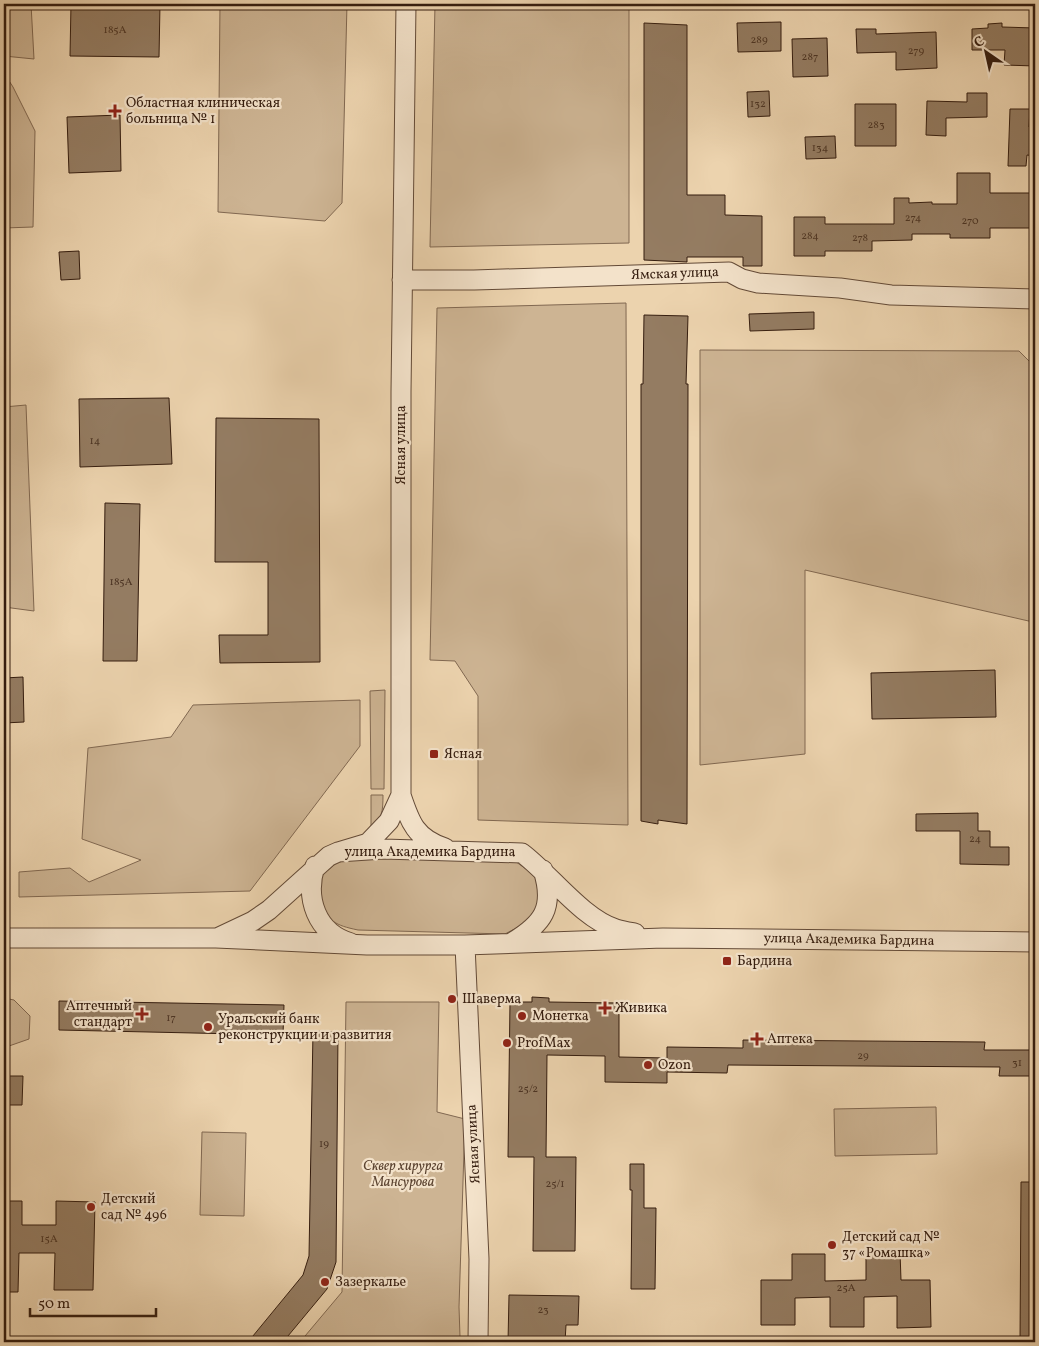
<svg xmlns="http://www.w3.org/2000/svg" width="1039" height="1346" viewBox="0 0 1039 1346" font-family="Vollkorn,serif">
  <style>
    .green { fill: #cdb493; stroke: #816851 }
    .building { fill: #947c62; stroke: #351d0f }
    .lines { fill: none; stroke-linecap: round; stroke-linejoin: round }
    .minor-casing { stroke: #634a37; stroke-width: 21 }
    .minor { stroke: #f3e2ca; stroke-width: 19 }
    .poi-dot { fill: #8f2418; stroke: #f3e2ca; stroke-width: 2 }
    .labels { text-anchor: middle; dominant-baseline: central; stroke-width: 4.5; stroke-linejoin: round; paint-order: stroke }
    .number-label { font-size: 11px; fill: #4d3524 }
    .poi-label { font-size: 14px; fill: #351d0f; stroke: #f3e2ca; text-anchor: start }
    .street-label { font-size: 14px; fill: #351d0f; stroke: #f3e2ca }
    .park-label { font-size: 14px; font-style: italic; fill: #5b4330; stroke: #f3e2ca }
  </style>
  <rect width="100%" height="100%" fill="#ecd3ae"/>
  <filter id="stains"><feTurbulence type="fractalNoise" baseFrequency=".004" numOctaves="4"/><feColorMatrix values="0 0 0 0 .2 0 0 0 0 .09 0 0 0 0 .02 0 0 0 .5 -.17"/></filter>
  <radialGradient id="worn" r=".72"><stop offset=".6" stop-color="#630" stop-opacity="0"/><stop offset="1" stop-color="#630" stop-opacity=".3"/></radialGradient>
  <path class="green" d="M4 4H31L34 59 4 56Z
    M220 4H347L342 203 325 221 218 212Z
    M435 4H629V243L430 247Z
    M4 73 13 87 35 131 33 227 4 228Z
    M626 303 628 825 478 820V696L455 661 430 660 437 308Z
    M700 350 1019 351 1033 365 1035 371V565L1033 622 805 570V754L700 765Z
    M26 405 34 611 4 607V407Z
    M385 690 384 789H371L370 691Z
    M360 700V746L250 891 19 897V872L70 868 89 882 141 860 82 839 88 748 171 737 193 705Z
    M371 795H383C383 812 382 818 371 830Z
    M351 857 515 861C521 866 529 870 534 876 546 890 538 911 525 921 520 927 512 930 505 934L358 930C334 925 331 922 317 902L322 875 334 865Z
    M4 998 14 1000 30 1016 29 1039 9 1046H4Z
    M346 1002H439L437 1112 465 1119 459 1307 460 1337 458 1342H300L342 1292Z
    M936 1107 937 1154 835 1156 834 1109Z
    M202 1132 246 1133 244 1216 200 1215Z"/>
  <path class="building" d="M71 4H160L159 57 70 56Z
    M781 22V51L738 52 737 23Z
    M644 23 687 25V195H725V215L762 216V266H743V257H687V262L644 260Z
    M1002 23V27L1035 28V66L1004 65 1005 50H972V29L988 28V24Z
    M856 29H876V34L936 32 937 68 896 70V52L857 53Z
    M827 38 828 76 793 77 792 39Z
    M769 91 770 116 748 117 747 92Z
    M967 93H987V117L946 118V136L926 135 927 101 967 102Z
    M855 104H896V146H855Z
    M1010 109H1030L1029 127H1035V156L1027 155 1026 166H1008Z
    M120 115 121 171 69 173 67 117Z
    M835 136 836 158 806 159 805 137Z
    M957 173H990V193H1034V228H990V238H950V234H912V240L872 241V251H825V256H794V217H825V224H894V198H909V203L932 202V204H957Z
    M79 251 80 279 61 280 59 252Z
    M814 312V329L750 331 749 314Z
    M644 315 688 316 686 384H688L687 824 658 820V824L641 821V384H643Z
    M169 398 172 464 80 467 79 399Z
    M216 418 319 419 320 662 220 663 219 635H268V562H215Z
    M105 503 140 504 137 661H103Z
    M995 670 996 717 872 719 871 673Z
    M23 677 24 722 4 723V678Z
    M978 813V831H990V847H1009V865L960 864V831H916V814Z
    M532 997 549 998V1002L619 1003V1057L667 1058V1047L743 1048V1040L985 1042 984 1050H1035V1076H999L1000 1067 728 1065 727 1073 667 1072V1083L605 1082V1056L547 1055 546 1157H576L575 1251H533L534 1157H508L510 1002H532Z
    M59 1001 284 1005 283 1035 59 1030Z
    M313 1031 338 1032 336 1262 327 1289 283 1342H248L303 1275 309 1256Z
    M4 1076H23L22 1105H4Z
    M630 1164H644V1208H656L655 1289H631L632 1190H630Z
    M1021 1182H1035V1342H1020Z
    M4 1201H22V1225H56V1201L95 1202 93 1290H54L55 1253H19L18 1292H4Z
    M900 1252 901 1280H930L931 1327 897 1328V1296L864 1297V1327H830V1297L795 1298V1325H761V1280H792V1254H825V1281L866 1280V1253Z
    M509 1295 579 1296 578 1325H566L565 1342H508Z"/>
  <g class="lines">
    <defs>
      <path id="minor" d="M402 280H474L729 272 742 279 758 283 840 288 891 295 1035 299
        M401 795C410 822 415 838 445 848
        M338 852 368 843 389 821 401 795V392L406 4
        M315 866C305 898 316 933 351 943
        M4 938H216L367 945H465L663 938 1035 942
        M217 938 253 921 269 910 329 856 338 852 383 849 522 853C551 875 582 918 616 929 622 931 629 932 635 933
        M511 943C543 924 555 908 543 870
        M465 945 479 1259 478 1342"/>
    </defs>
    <use href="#minor" class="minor-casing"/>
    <use href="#minor" class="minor"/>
  </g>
  <g class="poi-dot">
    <path d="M112.5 103.5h5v5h5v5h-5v5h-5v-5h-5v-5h5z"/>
    <rect x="429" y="749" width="10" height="10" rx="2.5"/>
    <rect x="722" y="956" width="10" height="10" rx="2.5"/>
    <circle cx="452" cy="999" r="5"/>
    <path d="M602.5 1000.5h5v5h5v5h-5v5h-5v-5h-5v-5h5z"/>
    <path d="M139.5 1006.5h5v5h5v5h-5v5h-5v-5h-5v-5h5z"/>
    <circle cx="522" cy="1016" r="5"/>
    <circle cx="208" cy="1027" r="5"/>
    <path d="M754.5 1031.5h5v5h5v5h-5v5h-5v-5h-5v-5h5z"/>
    <circle cx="507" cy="1043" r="5"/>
    <circle cx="648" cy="1065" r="5"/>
    <circle cx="91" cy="1207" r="5"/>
    <circle cx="832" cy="1245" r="5"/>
    <circle cx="325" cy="1282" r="5"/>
  </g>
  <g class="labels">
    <g class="number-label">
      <text x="115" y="30">185А</text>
      <text x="759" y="40">289</text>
      <text x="916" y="51">279</text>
      <text x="810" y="57">287</text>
      <text x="758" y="104">132</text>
      <text x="876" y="125">283</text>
      <text x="820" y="148">134</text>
      <text x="913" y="218">274</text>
      <text x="970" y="221">270</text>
      <text x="810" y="236">284</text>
      <text x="860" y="238">278</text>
      <text x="95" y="441">14</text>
      <text x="121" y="582">185А</text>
      <text x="975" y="839">24</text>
      <text x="171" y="1018">17</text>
      <text x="863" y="1056">29</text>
      <text x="1017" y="1063">31</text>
      <text x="528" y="1089">25/2</text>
      <text x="324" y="1144">19</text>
      <text x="555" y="1184">25/1</text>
      <text x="49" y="1239">15А</text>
      <text x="846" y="1288">25А</text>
      <text x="543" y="1310">23</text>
    </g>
    <g class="poi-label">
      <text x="126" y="103">Областная клиническая<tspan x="126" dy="16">больница № 1</tspan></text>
      <text x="444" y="754">Ясная</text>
      <text x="737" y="961">Бардина</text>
      <text x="462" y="999">Шаверма</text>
      <text x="132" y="1006" text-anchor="end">Аптечный<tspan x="132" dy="16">стандарт</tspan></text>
      <text x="615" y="1008">Живика</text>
      <text x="532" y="1016">Монетка</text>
      <text x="218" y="1019">Уральский банк<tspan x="218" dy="16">реконструкции и развития</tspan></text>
      <text x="767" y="1039">Аптека</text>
      <text x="517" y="1043">ProfMax</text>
      <text x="658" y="1065">Ozon</text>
      <text x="101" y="1199">Детский<tspan x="101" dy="16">сад № 496</tspan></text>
      <text x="842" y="1237">Детский сад №<tspan x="842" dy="16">37 «Ромашка»</tspan></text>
      <text x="335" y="1282">Зазеркалье</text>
    </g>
    <g class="street-label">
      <text transform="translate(675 274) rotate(-2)">Ямская улица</text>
      <text transform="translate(401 445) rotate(-90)">Ясная улица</text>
      <text x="430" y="852">улица Академика Бардина</text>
      <text transform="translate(849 940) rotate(1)">улица Академика Бардина</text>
      <text transform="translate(474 1144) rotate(-93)">Ясная улица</text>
    </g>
    <g class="park-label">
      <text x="403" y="1166">Сквер хирурга<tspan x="403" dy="16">Мансурова</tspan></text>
    </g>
  </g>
  <rect width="1039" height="1346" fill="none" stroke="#ecd3ae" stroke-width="20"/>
  <rect x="5" y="5" width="1029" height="1336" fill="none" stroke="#351d0f" stroke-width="2.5"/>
  <rect x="10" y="10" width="1019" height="1326" fill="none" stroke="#351d0f"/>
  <g transform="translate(986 52) rotate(326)" stroke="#f3e2ca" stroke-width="4" paint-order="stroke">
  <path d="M0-4L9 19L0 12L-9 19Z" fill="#351d0f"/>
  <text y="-8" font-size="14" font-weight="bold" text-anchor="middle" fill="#351d0f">С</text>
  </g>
  <path d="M30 1308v8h126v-8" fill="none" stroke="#351d0f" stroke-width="2.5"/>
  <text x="38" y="1308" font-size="15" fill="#351d0f" stroke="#f3e2ca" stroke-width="4" paint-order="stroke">50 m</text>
  <rect width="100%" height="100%" filter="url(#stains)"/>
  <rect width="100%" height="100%" fill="url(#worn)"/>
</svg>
